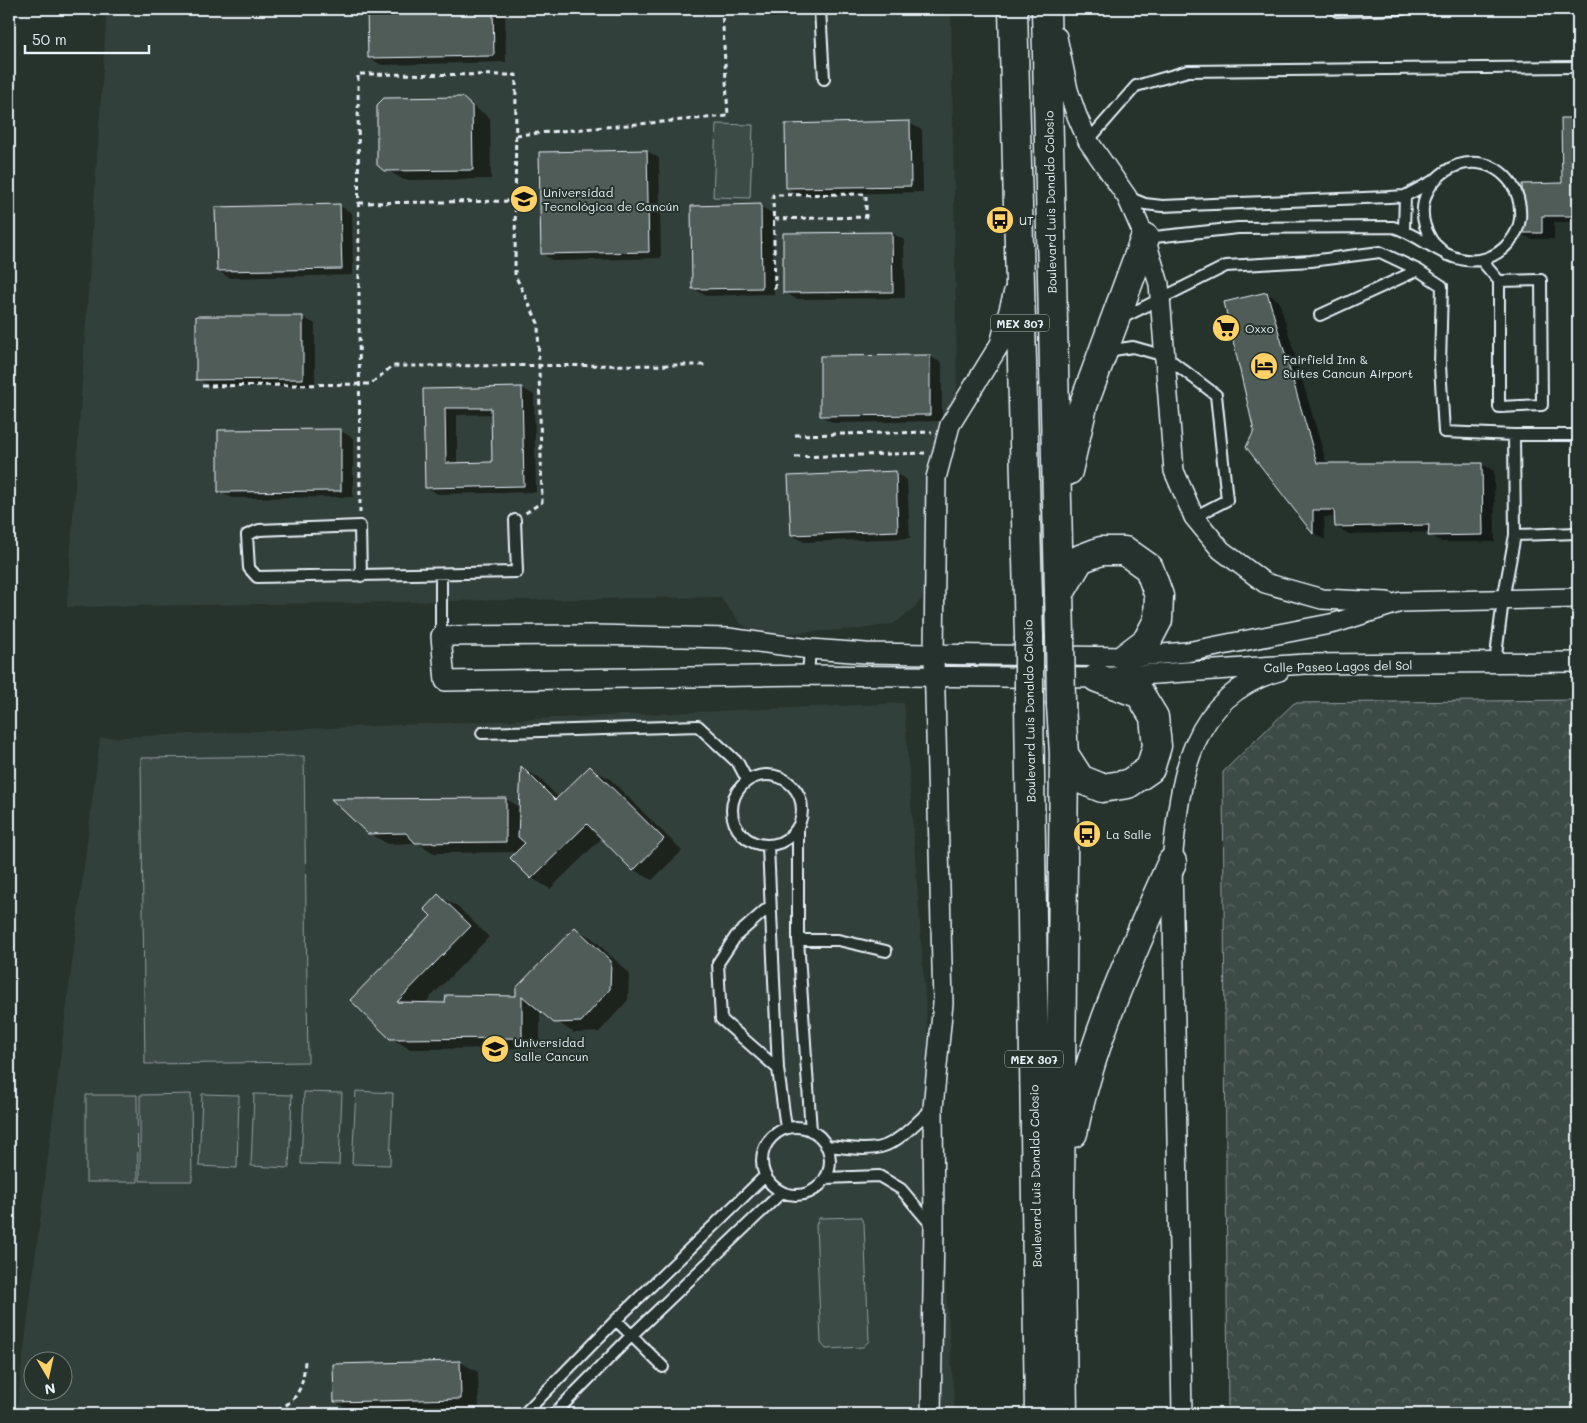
<svg xmlns="http://www.w3.org/2000/svg" width="1587" height="1423" viewBox="0 0 1587 1423" font-family="Mali,sans-serif">
  <style>
    .built { fill: #333f3a; fill-rule: evenodd }
    .forest { fill: url(#forest-crowns); stroke: #939ea0 }
    .park { fill: #3e4b47; stroke: #939ea0 }
    .shadow { fill: #0007; fill-rule: evenodd }
    .building { fill: #505c59; stroke: #e8f1f8; fill-rule: evenodd }
    .lines { fill: none; stroke-linecap: round; stroke-linejoin: round }
    .lane-casing { stroke: #e8f1f8; stroke-width: 14 }
    .street-casing { stroke: #e8f1f8; stroke-width: 22 }
    .primary-casing { stroke: #e8f1f8; stroke-width: 31 }
    .path { stroke: #e8f1f8; stroke-width: 3; stroke-dasharray: 5 4; stroke-linecap: butt }
    .lane { stroke: #26332d; stroke-width: 10 }
    .street { stroke: #26332d; stroke-width: 19 }
    .primary { stroke: #26332d; stroke-width: 28 }
    .primary-bridge-casing { stroke: #e8f1f8; stroke-width: 31; stroke-linecap: butt }
    .primary-bridge { stroke: #26332d; stroke-width: 28 }
    .labels { text-anchor: middle; dominant-baseline: central; stroke-width: 4; stroke-linejoin: round; paint-order: stroke }
    .shield { fill: #26332d; stroke: #aeb8bb; stroke-width: 1 }
    .shield-label { font-size: 11px; font-weight: bold; fill: #e8f1f8 }
    .poi-label { font-size: 12px; fill: #e8f1f8; stroke: #26332d; text-anchor: start }
    .street-label { font-size: 12px; fill: #e8f1f8; stroke: #26332d }
  </style>
  <defs>
    <pattern id="forest-crowns" width="20" height="18" patternUnits="userSpaceOnUse" patternTransform="scale(1.25)"><rect width="20" height="18" fill="#3e4b47"/><path d="M2 6a3 3 0 1 1 6 0M12 15a3 3 0 1 1 6 0" fill="none" stroke="#5a6562"/></pattern>
  </defs>
  <rect width="100%" height="100%" fill="#26332d"/>
  <filter id="ink" filterUnits="userSpaceOnUse"><feTurbulence type="fractalNoise" baseFrequency=".02" numOctaves="2"/><feDisplacementMap in="SourceGraphic" scale="10" xChannelSelector="R" yChannelSelector="G"/><feConvolveMatrix kernelMatrix="1 2 1 2 8 2 1 2 1" color-interpolation-filters="sRGB"/></filter>
  <g filter="url(#ink)">
    <path class="built" d="M107 9H951L957 389 938 428 927 470 928 581 922 599 911 611 893 624 859 629 759 635 740 623 720 597 67 607Z
      M904 703 955 1414H16L100 738ZM32 1360H62V1390H32Z"/>
    <path class="forest" d="M1578 700V1414H1228L1223 772 1294 703Z"/>
    <path class="park" d="M716 124 753 125 750 198 713 197Z
      M304 756 308 1062 145 1064 141 758Z
      M356 1091 393 1093 390 1165 352 1164Z
      M304 1092 342 1093 339 1165 301 1164Z
      M191 1094 192 1181H140V1095Z
      M202 1094 239 1095 237 1168 199 1166Z
      M254 1094 292 1095 289 1168 251 1166Z
      M86 1095H137L138 1182H86Z
      M860 1217 864 1223 869 1341 863 1347 826 1349 821 1343 816 1225 819 1218Z"/>
    <path class="shadow" d="M369 9H501L505 11 506 62 382 65 369 58Z
      M461 98 490 118 491 179 404 180 385 169Z
      M1562 119H1578V222H1554V239H1531L1519 232 1563 185Z
      M909 123 922 130 923 192 800 195 787 188Z
      M647 151 659 158 661 258 554 261 542 254Z
      M340 206 352 213 353 275 230 278 218 271Z
      M760 206 772 213 774 294 706 296 694 289Z
      M892 233 904 240 905 298 796 299 784 292V234Z
      M1267 293 1279 301 1327 465 1482 464 1494 471 1495 542H1442L1430 535V532L1349 534 1336 527V517H1324L1325 540 1314 533 1248 446 1255 431Z
      M303 317 315 324V386H210L198 379Z
      M929 356 942 363V421L834 423 821 416Z
      M522 388 534 395 536 492 438 494 426 487 424 390ZM492 414 493 463 457 464V415Z
      M341 431 353 438V497L232 498 220 491Z
      M895 473 907 480 910 538 804 542 792 535Z
      M1578 687V694L1571 691 1570 689Z
      M522 768 539 778 559 798 590 768 609 778 682 851 652 880 634 870 602 838 550 889 532 878 511 858 517 852 434 853 418 843 388 844 369 833 334 800 506 799 521 808Z
      M439 896 457 906 489 937 424 1004H447L517 998 575 928 593 939 629 973 628 1000 599 1032 574 1033 540 1010V1048L410 1049 391 1038 352 1000 433 916Z
      M460 1362 478 1372 479 1409 353 1412 335 1402Z"/>
    <path class="building" d="M367 9H493L494 56 368 58Z
      M462 97 472 106 473 170 384 171 377 165V105L384 98Z
      M1561 118H1578V216H1542V233H1518L1523 216 1522 184 1562 183Z
      M910 121 911 186 786 188 785 124Z
      M647 150 649 252 541 254 539 152Z
      M340 204 342 269 217 271 215 207Z
      M761 204 762 288 692 289 691 206Z
      M892 232 893 292 783 293V233Z
      M1267 292 1317 463H1482L1483 535 1428 536 1429 525 1335 527 1334 510H1313V534L1246 447 1254 431 1224 302Z
      M196 316H303V379L196 380Z
      M930 355V415L820 416V356Z
      M522 387 524 486 425 488 423 389ZM445 408H491L492 462 446 463Z
      M341 429V491L218 492V430Z
      M896 471 898 531 791 535 788 476Z
      M521 766 555 800 590 766 664 839 633 871 587 824 531 879 510 858 525 843 518 837Z
      M506 798V842L415 843 406 833 368 834 331 799Z
      M438 894 471 926 397 1002 445 1003 446 995 516 996V988L575 927 611 961 610 989 581 1022 554 1023 522 996V1038L390 1039 350 1000 431 916 424 909Z
      M460 1361 461 1399 334 1402 333 1364Z"/>
    <g class="lines">
      <defs>
        <path id="lane" d="M820 9 824 79
          M1337 9V11L1403 9
          M1088 141 1136 86 1188 71 1578 67
          M1128 197 1145 204 1162 206 1389 197 1405 196 1433 181
          M1404 230 1405 196
          M1145 238 1238 228 1393 227C1425 236 1452 270 1487 258 1504 252 1518 236 1520 219 1521 206 1518 193 1511 183 1473 133 1398 185 1431 239 1434 245 1442 250 1447 255
          M1481 260 1499 281V407L1542 405 1541 280 1499 281
          M1320 315 1418 270
          M1122 318 1226 266 1311 261 1380 252 1418 270 1442 286 1440 365 1444 432 1514 435 1515 535 1503 600 1495 663
          M1107 351 1133 347 1165 356 1216 395 1227 500 1194 517
          M1514 435H1578
          M1515 535 1578 533
          M441 574V636
          M361 576 360 526 259 530 247 535 249 568 257 577 517 572 515 520
          M808 675 810 649
          M482 733 698 726 738 763 747 780
          M732 810a35 35 0 1 1 70 0a35 35 0 1 1-70 0Z
          M798 827V940L811 1131
          M768 846 778 1069 786 1128
          M770 906 736 936 718 963 721 1019 778 1069
          M798 940H838L886 951
          M762 1161a34 34 0 1 1 68 0a34 34 0 1 1-68 0Z
          M826 1146C844 1147 867 1152 884 1146 903 1139 918 1120 933 1108
          M825 1178 879 1176 901 1189 933 1227
          M616 1320 663 1367
          M524 1414 616 1320 765 1176
          M554 1414 632 1335 782 1192"/>
        <path id="street" d="M1057 37 1068 90 1077 116 1088 141 1127 197 1145 238 1159 284 1174 471 1194 517 1221 550 1265 583 1322 599 1387 602
          M1578 598 1401 602 1335 623 1187 652 1126 657 866 653 810 649 728 638 594 635 441 636 445 681 808 675 1097 678 1305 664 1578 662
          M931 1414 934 1229 933 1108 943 1003 934 656 936 478 950 425 1000 344 1014 291
          M1182 1414 1172 862C1180 783 1187 696 1279 671"/>
        <path id="primary" d="M1013 9 1029 637
          M1046 9 1060 636
          M1068 471 1083 406 1145 238
          M1060 593 1080 559 1101 551H1125L1149 568 1159 596 1158 620 1147 641 1126 657
          M1029 704 1039 1414
          M1061 705 1064 754 1060 1193 1063 1414
          M1064 754 1080 779 1102 788 1128 784 1150 769 1157 746 1154 717 1140 694 1097 678
          M1073 1133C1092 1038 1133 950 1172 862"/>
      </defs>
      <use href="#lane" class="lane-casing"/>
      <use href="#street" class="street-casing"/>
      <use href="#primary" class="primary-casing"/>
      <path class="path" d="M516 135 728 116 722 9
        M359 203 517 201
        M774 219 866 217V194L773 195 775 289
        M202 386 371 384 392 366 707 365
        M795 435 932 432
        M795 457 925 453
        M360 513 358 74 516 75 515 275 538 323 542 502 524 514
        M270 1414C297 1402 303 1390 305 1361"/>
      <use href="#lane" class="lane"/>
      <use href="#street" class="street"/>
      <use href="#primary" class="primary"/>
      <defs>
        <path id="primary-bridge" d="M1060 636 1061 705
          M1029 704V637"/>
      </defs>
      <use href="#primary-bridge" class="primary-bridge-casing"/>
      <use href="#primary-bridge" class="primary-bridge"/>
    </g>
  </g>
  <defs>
    <symbol id="university-disc" viewBox="-11 -11 22 22"><circle r="9.5" fill="#ffd166" stroke="#26332d"/><path d="M0-5L7-2L0 1L-7-2ZM-4 1L0 2.5L4 1V4Q0 6-4 4Z" fill="#111"/></symbol>
    <symbol id="bus-disc" viewBox="-11 -11 22 22"><circle r="9.5" fill="#ffd166" stroke="#26332d"/><path d="M-5-6H5V4H4V6H2V4H-2V6H-4V4H-5ZM-3.5-4V0h7V-4ZM-3.5 1.2v1.5H-2V1.2ZM2 1.2v1.5H3.5V1.2Z" fill="#111"/></symbol>
    <symbol id="supermarket-disc" viewBox="-11 -11 22 22"><circle r="9.5" fill="#ffd166" stroke="#26332d"/><path d="M-6-5.5h2.5l.6 2H6L4.5 2H-2.5L-4.4-4H-6ZM-1.5 3.2a1.3 1.3 0 1 0 .1 0ZM3 3.2a1.3 1.3 0 1 0 .1 0Z" fill="#111"/></symbol>
    <symbol id="hotel-disc" viewBox="-11 -11 22 22"><circle r="9.5" fill="#ffd166" stroke="#26332d"/><path d="M-6-4.5h1.5V1H6V5H4.5V3h-9V5H-6ZM-4 0a1.8 1.8 0 1 1 3.6 0ZM.5 0V-2.5h3Q6-2.5 6 0Z" fill="#111"/></symbol>
  </defs>
  <g fill-rule="evenodd">
    <use href="#university-disc" x="508" y="183" width="32" height="32"/>
    <use href="#bus-disc" x="984" y="204" width="32" height="32"/>
    <use href="#supermarket-disc" x="1210" y="312" width="32" height="32"/>
    <use href="#hotel-disc" x="1248" y="350" width="32" height="32"/>
    <use href="#bus-disc" x="1071" y="818" width="32" height="32"/>
    <use href="#university-disc" x="479" y="1033" width="32" height="32"/>
  </g>
  <g class="labels">
    <g class="shield">
      <rect x="991" y="314.5" width="58" height="17" rx="4"/>
      <rect x="1005" y="1050.5" width="58" height="17" rx="4"/>
    </g>
    <g class="shield-label">
      <text x="1020" y="323">MEX 307</text>
      <text x="1034" y="1059">MEX 307</text>
    </g>
    <g class="poi-label">
      <text x="543" y="192">Universidad<tspan x="543" dy="14">Tecnológica de Cancún</tspan></text>
      <text x="1019" y="220">UT</text>
      <text x="1245" y="328">Oxxo</text>
      <text x="1283" y="359">Fairfield Inn &amp;<tspan x="1283" dy="14">Suites Cancun Airport</tspan></text>
      <text x="1106" y="834">La Salle</text>
      <text x="514" y="1042">Universidad<tspan x="514" dy="14">Salle Cancun</tspan></text>
    </g>
    <g class="street-label">
      <text transform="translate(1050 202) rotate(-91)">Boulevard Luis Donaldo Colosio</text>
      <text transform="translate(1338 666) rotate(-1)">Calle Paseo Lagos del Sol</text>
      <text transform="translate(1029 711) rotate(-91)">Boulevard Luis Donaldo Colosio</text>
      <text transform="translate(1035 1176) rotate(-91)">Boulevard Luis Donaldo Colosio</text>
    </g>
  </g>
  <rect width="1587" height="1423" fill="none" stroke="#26332d" stroke-width="30"/>
  <rect x="15" y="15" width="1557" height="1393" fill="none" stroke="#e8f1f8" stroke-width="2" filter="url(#ink)"/>
  <g transform="translate(48 1376) rotate(171)"><circle r="24" fill="#26332d" stroke="#747f7e"/>
  <path d="M0-4L9 19L0 12L-9 19Z" fill="#ffd166"/>
  <text y="-8" font-size="14" font-weight="bold" text-anchor="middle" fill="#e8f1f8">N</text>
  </g>
  <path d="M25 45v8h124v-8" fill="none" stroke="#e8f1f8" stroke-width="2.5"/>
  <text x="32" y="45" font-size="15" fill="#e8f1f8" stroke="#26332d" stroke-width="4" paint-order="stroke">50 m</text>
</svg>
